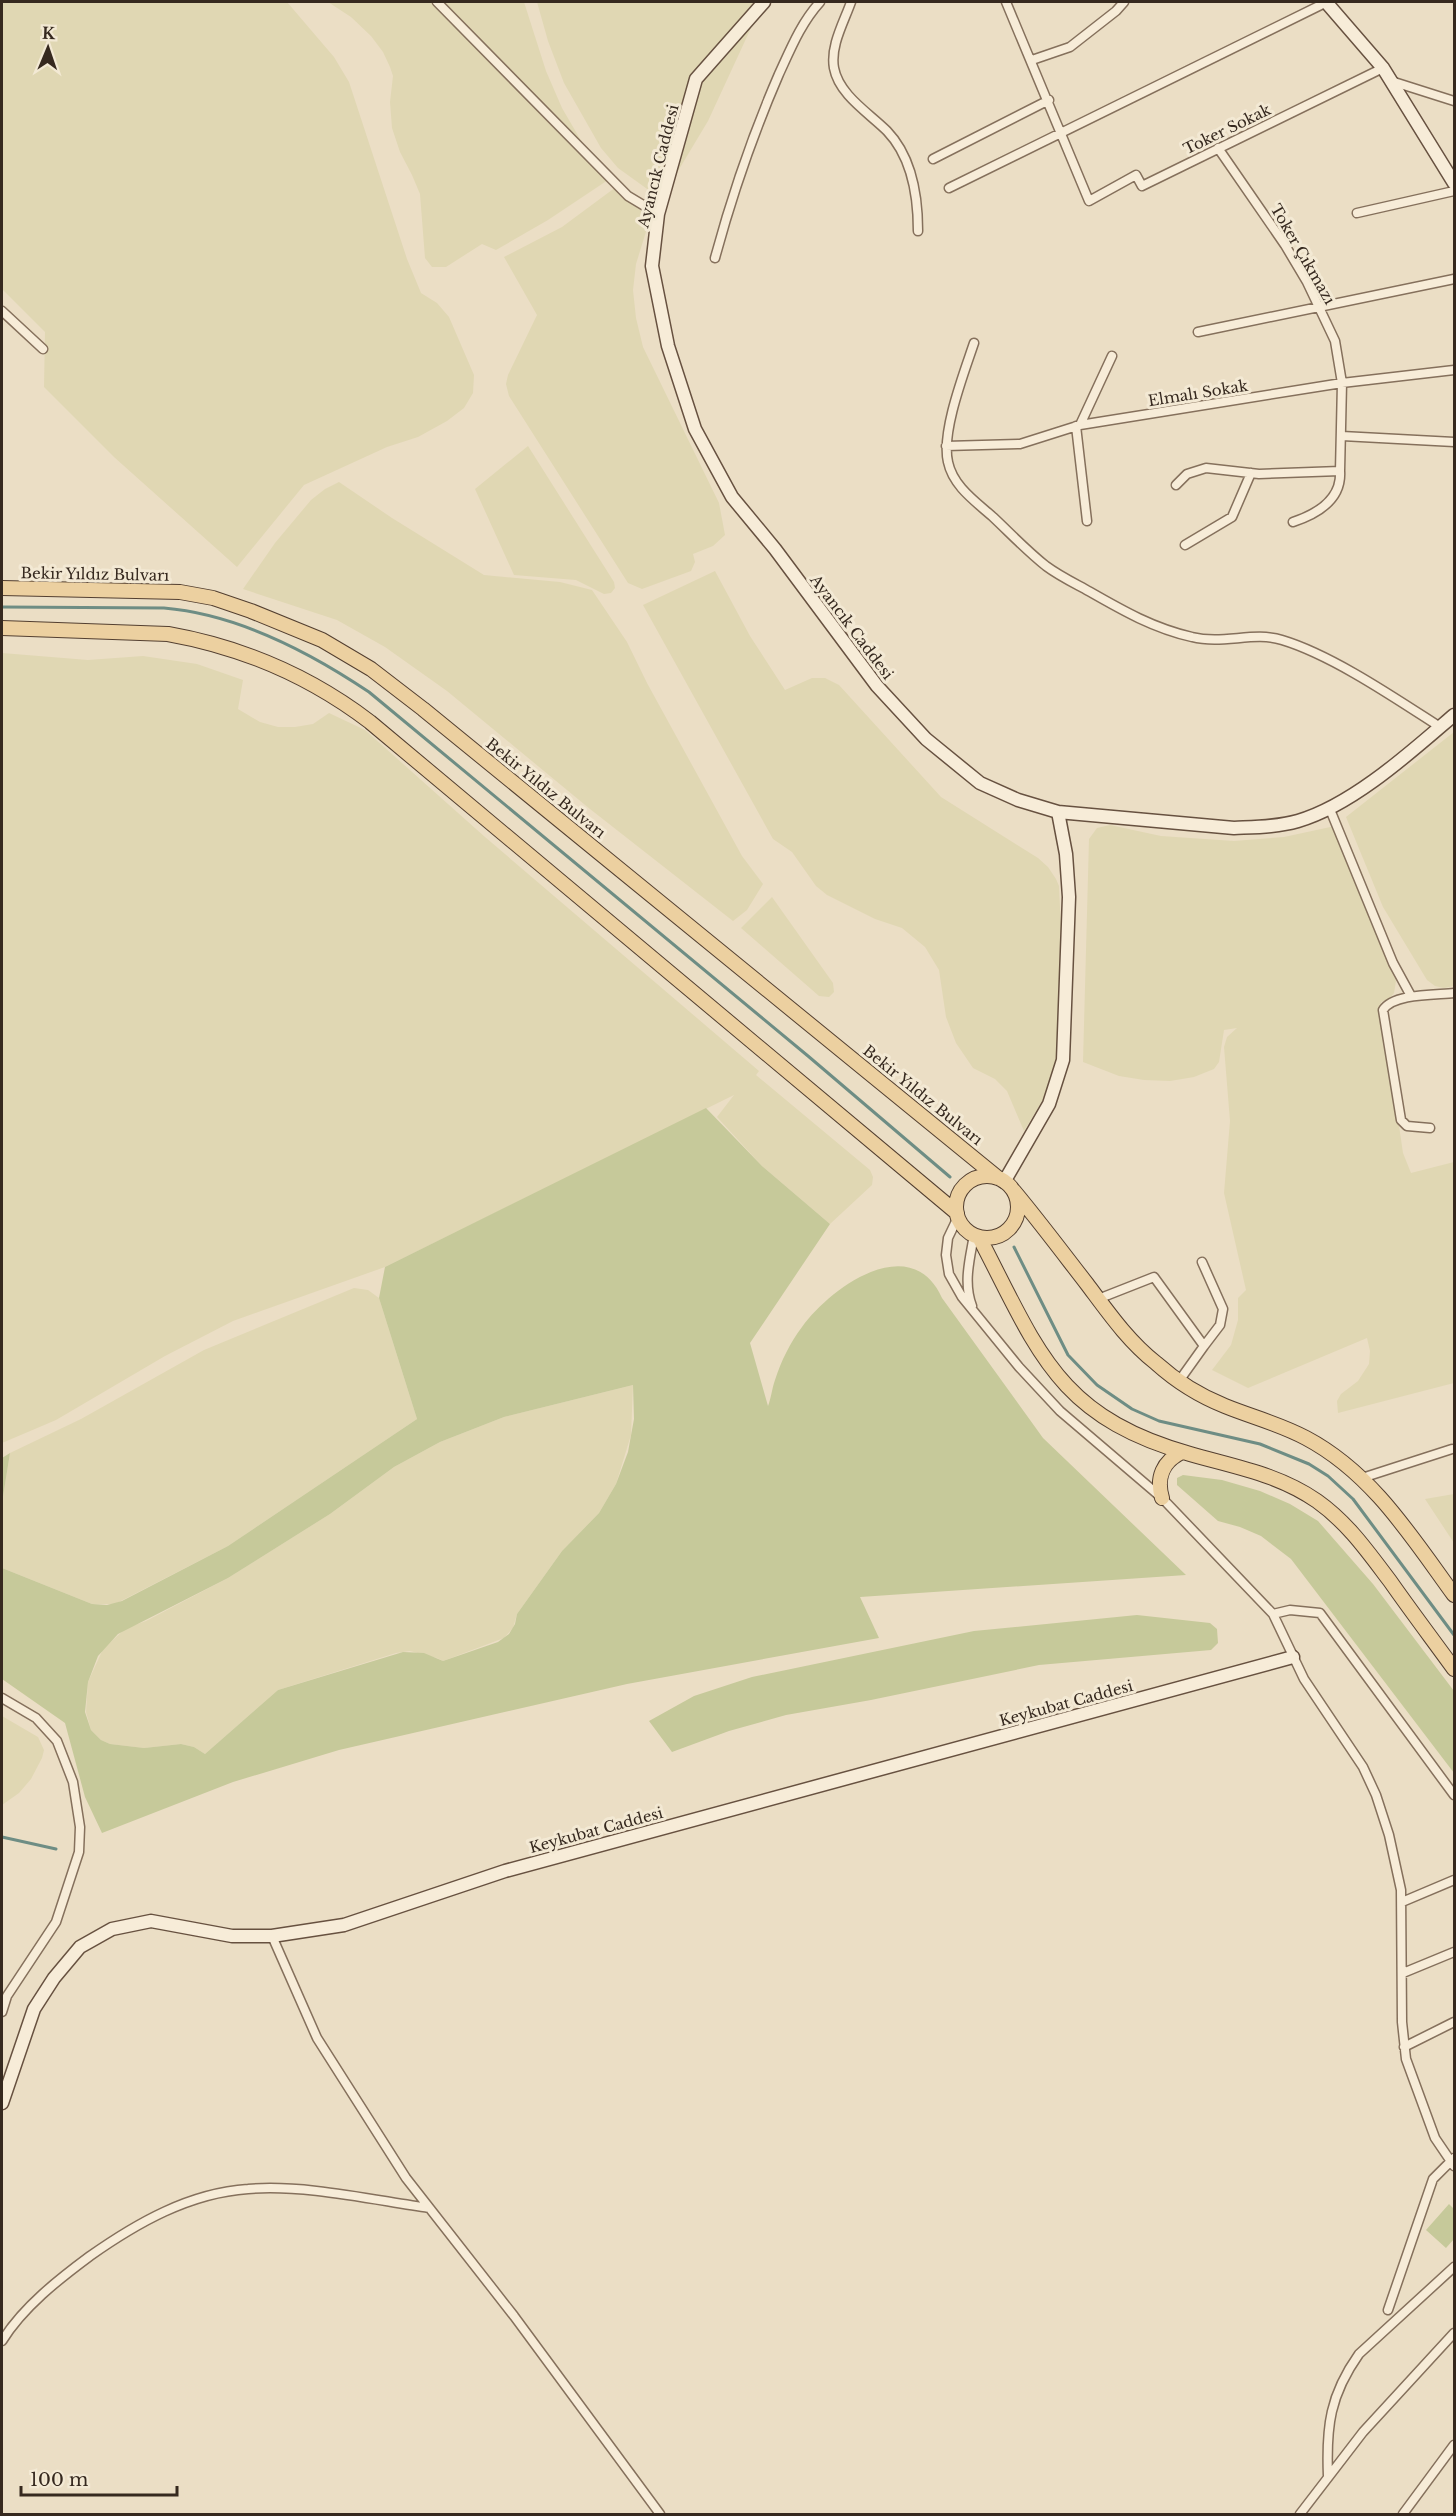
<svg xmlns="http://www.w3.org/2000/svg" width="1456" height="2516" viewBox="0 0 1456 2516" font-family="'Libre Baskerville',serif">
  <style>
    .farmland { fill: #e0d7b3 }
    .green { fill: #c6c99a; fill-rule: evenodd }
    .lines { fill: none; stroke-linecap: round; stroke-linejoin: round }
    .stream { stroke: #6e8d84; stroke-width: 3 }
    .street-casing { stroke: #85705c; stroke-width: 11 }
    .secondary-casing { stroke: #675140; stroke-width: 15 }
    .primary-casing { stroke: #533f30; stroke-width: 16 }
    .street { stroke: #f7ecd8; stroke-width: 8 }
    .secondary { stroke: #f7ecd8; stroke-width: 12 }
    .primary { stroke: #ecd0a0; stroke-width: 14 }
    .labels { text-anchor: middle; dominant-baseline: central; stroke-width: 6; stroke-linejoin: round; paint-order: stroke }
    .street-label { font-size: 15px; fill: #36291f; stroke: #f3e9d4 }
  </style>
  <rect width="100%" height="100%" fill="#ebdec5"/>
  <path class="farmland" d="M2 2H287L334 57 349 82 407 259 421 293 437 303 449 317 474 375 473 393 464 408 447 421 418 437 387 447 304 485 237 567 114 457 44 387 45 332 2 289Z
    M328 2H524L546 71 562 108 583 144 611 178 548 220 496 250 482 244 446 267H432L425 258 420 194 412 175 400 152 392 128 390 102 393 76 390 67 383 52 371 36 351 17Z
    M537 2H763L708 121 669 186 658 193 650 191 618 168 601 148 564 83 548 41Z
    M616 187 643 209 649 222 636 264 633 290 636 318 643 347 719 503 725 535 713 546 693 554 695 562 691 571 642 589 628 583 509 396 506 384 508 375 537 315 504 257 562 227Z
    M528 446 614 582 615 588 611 593 604 594 576 580 514 575 475 489Z
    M339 482 392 518 484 575 560 582 592 590 627 642 647 683 742 856 763 884 747 910 733 921 590 809 447 691 385 647 337 620 243 589 275 543 311 500 325 489Z
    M715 571 750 636 785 690 812 678H825L839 685 941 797 1038 858 1048 867 1056 879 1059 886 1063 971 1059 1056 1047 1093 1024 1131 1007 1091 995 1079 973 1068 956 1043 946 1017 939 970 925 947 902 928 875 919 827 895 816 886 792 852 773 839 643 605Z
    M2 653 88 660 143 656 197 664 243 680 238 709 260 722 278 727H295L313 724 329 713 365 730 485 837 759 1071 756 1075 870 1170 873 1177 872 1185 830 1224 762 1166 717 1117 734 1095 385 1267 233 1321 165 1356 56 1420 2 1443Z
    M1454 732V986L1444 988 1435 986 1427 980 1383 907 1346 817Z
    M1110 825 1161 836 1234 841 1284 837 1335 826 1396 981 1394 993 1389 999 1381 1002 1403 1153 1411 1173 1454 1162V1383L1338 1413 1337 1401 1341 1394 1358 1381 1369 1364 1370 1351 1367 1338 1248 1388 1212 1370 1231 1345 1238 1320V1298L1246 1290 1224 1193 1230 1121 1224 1047 1227 1037 1237 1028 1224 1030 1219 1062 1214 1069 1194 1077 1170 1081 1144 1080 1119 1076 1083 1062 1089 839 1097 828Z
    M772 897 833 983 834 992 829 997 819 996 741 928Z
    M354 1288 368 1290 379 1298 417 1419 228 1546 115 1604H92L2 1568V1503L10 1453 81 1419 204 1350Z
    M633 1385 631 1435 616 1484 599 1513 562 1551 517 1614 513 1628 504 1638 443 1661 437 1658 410 1651 396 1653 278 1690 205 1754 194 1747 181 1744 144 1748 110 1744 101 1740 91 1730 86 1712 88 1682 103 1649 126 1628 146 1621 228 1578 330 1514 394 1467 440 1442 504 1417Z
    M1454 1494V1543L1425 1499Z
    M2 1716 38 1737 44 1750 42 1758 31 1779 19 1793 2 1805Z"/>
  <path class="green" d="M706 1108 762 1166 830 1224 750 1343 768 1406C771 1399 772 1388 775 1380 781 1361 790 1343 802 1327 830 1288 911 1229 942 1298L1043 1438 1186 1575 860 1597 879 1638 627 1684 339 1750 233 1782 102 1833 85 1797 65 1723 2 1679V1568L92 1604 107 1605 122 1601 228 1546 417 1419 379 1298 385 1267ZM633 1385 634 1419 628 1452 616 1484 599 1513 562 1551 517 1614 515 1624 509 1634 498 1642 443 1661 424 1653 403 1652 278 1690 205 1754 194 1747 181 1744 144 1748 110 1744 101 1740 91 1730 85 1712 88 1682 98 1656 118 1634 228 1578 330 1514 394 1467 440 1442 504 1417Z
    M10 1453 2 1503V1458Z
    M1183 1475 1222 1480 1260 1491 1290 1504 1318 1521 1373 1584 1454 1691V1773L1291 1559 1261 1536 1240 1527 1218 1521 1177 1485V1478Z
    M1137 1615 1210 1623 1217 1629 1218 1643 1211 1650 1039 1665 871 1700 786 1715 729 1731 672 1752 649 1721 694 1696 752 1677 974 1631Z
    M1449 2204 1454 2209V2239L1446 2248 1426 2230Z"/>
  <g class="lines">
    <path class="stream" d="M2 607 164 608C236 614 311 653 369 692L808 1056 950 1177
      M1014 1247 1068 1355 1097 1385 1132 1409 1159 1421 1260 1444 1309 1464 1328 1476 1353 1499 1454 1635
      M2 1837 56 1849"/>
    <defs>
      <path id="street" d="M437 2 628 196 658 214
        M851 2C844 22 830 46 834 68 839 95 869 113 887 131 912 157 918 197 918 231
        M1006 2 1089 201 1136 175 1142 186 1383 68
        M1032 60 1070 47 1116 11 1124 2
        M1391 81 1454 101
        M933 159 1049 100
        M949 188 1327 2
        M1357 213 1454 191
        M715 258C732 195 753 134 779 74 791 48 801 23 820 2
        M2 311 43 349
        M1198 332 1454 279
        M974 343C964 373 941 432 948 462 953 486 975 501 993 517 1010 533 1027 551 1046 566 1058 575 1072 582 1085 589 1120 609 1152 628 1192 637 1223 645 1254 631 1282 640 1332 655 1395 698 1440 727
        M1080 425 1112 356
        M1076 426 1087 521
        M1342 436 1454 442
        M946 446 1020 444 1080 425 1342 383 1454 370
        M1176 485 1187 474 1206 468 1259 474 1340 471 1342 383 1335 341 1307 282 1285 245 1218 148
        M1293 522C1317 514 1342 500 1340 471
        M1185 545 1232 517 1251 473
        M1329 807 1393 963 1411 996
        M1430 1128 1407 1126 1401 1120 1383 1010C1393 993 1437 995 1454 993
        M958 1217 948 1238 946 1255 949 1274 962 1297 1019 1367 1060 1411 1162 1498 1273 1614 1304 1679 1363 1767 1376 1795 1389 1835 1401 1890 1402 2022 1406 2059 1435 2138 1454 2166
        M1202 1262 1223 1309 1220 1325 1204 1346
        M1098 1299 1154 1277 1204 1346 1179 1381
        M972 1306C963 1282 970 1259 974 1235
        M1362 1478 1452 1449
        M1273 1614 1290 1610 1320 1613 1454 1795
        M2 1698 36 1718 57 1741 73 1782 80 1827 79 1852 56 1922 7 1996 2 2012
        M1402 1902 1454 1880
        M272 1936 317 2038 406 2178 514 2316 660 2514
        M1403 1973 1454 1952
        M1404 2047 1454 2022
        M1388 2310 1433 2179 1454 2158
        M2 2341C23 2307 59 2279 90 2256 137 2223 189 2193 248 2189 303 2184 373 2200 429 2208
        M1328 2476C1326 2426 1330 2395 1359 2354L1454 2267
        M1300 2514 1363 2432 1454 2333
        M1403 2514 1454 2445"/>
      <path id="secondary" d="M764 2 696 79 658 214 652 266 668 346 695 429 732 497 775 549 877 686 926 739 980 783 1018 800 1058 812 1234 828C1255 827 1277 827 1298 821 1353 805 1412 751 1454 715
        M1326 2 1383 68 1454 183
        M1004 1182 1049 1104 1063 1060 1069 897 1066 854 1058 812
        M2 2103 34 2009 54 1978 80 1947 112 1929 151 1921 232 1936H272L344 1925 505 1871 1293 1657"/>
      <path id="primary" d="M2 588 180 592 213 598 251 611 322 640 371 669 423 709 998 1178
        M2 628 168 634C241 647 311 677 370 722L957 1213
        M956 1207a31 31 0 1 1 62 0a31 31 0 1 1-62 0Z
        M1014 1191C1039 1221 1063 1253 1087 1284 1108 1312 1128 1341 1156 1363 1176 1381 1200 1396 1225 1406 1252 1417 1280 1424 1306 1438 1372 1473 1411 1536 1454 1595
        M979 1237C1038 1350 1056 1416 1190 1454 1235 1467 1278 1474 1317 1501 1348 1523 1368 1552 1390 1581 1411 1611 1433 1640 1454 1669
        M1162 1498C1156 1478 1163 1461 1182 1452"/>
    </defs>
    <use href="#street" class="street-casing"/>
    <use href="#secondary" class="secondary-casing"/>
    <use href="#primary" class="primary-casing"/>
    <use href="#street" class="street"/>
    <use href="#secondary" class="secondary"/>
    <use href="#primary" class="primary"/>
  </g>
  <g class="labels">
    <g class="street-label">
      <text transform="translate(1227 129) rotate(-26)">Toker Sokak</text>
      <text transform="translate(658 166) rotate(-76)">Ayancık Caddesi</text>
      <text transform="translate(1303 254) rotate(60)">Toker Çıkmazı</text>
      <text transform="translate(1198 393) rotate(-9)">Elmalı Sokak</text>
      <text transform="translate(95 574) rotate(1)">Bekir Yıldız Bulvarı</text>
      <text transform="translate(852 627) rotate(53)">Ayancık Caddesi</text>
      <text transform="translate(546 788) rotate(39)">Bekir Yıldız Bulvarı</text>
      <text transform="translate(923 1095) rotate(39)">Bekir Yıldız Bulvarı</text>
      <text transform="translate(1066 1703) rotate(-15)">Keykubat Caddesi</text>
      <text transform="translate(596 1830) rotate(-15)">Keykubat Caddesi</text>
    </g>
  </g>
  <rect width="1456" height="2516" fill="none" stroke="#36291f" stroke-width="6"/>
  <g transform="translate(48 48) rotate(2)" stroke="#f3e9d4" stroke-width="4.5" paint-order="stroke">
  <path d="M0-4.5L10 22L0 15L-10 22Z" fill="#36291f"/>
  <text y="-9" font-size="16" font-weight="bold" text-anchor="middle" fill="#36291f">K</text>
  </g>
  <path d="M21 2486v9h156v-9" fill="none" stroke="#36291f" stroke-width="3"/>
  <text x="30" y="2486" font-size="18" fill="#36291f" stroke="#f3e9d4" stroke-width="4.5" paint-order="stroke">100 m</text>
</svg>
